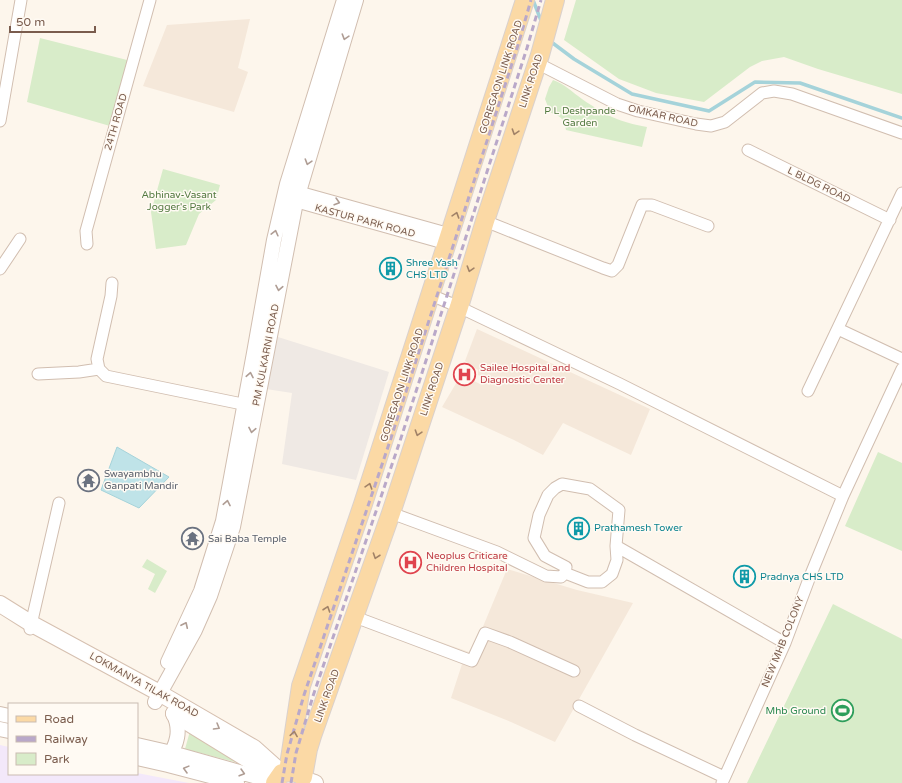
<svg xmlns="http://www.w3.org/2000/svg" width="902" height="783" viewBox="0 0 902 783" font-family="'Varela Round',sans-serif">
  <style>
    .residential { fill: #f5e8da }
    .industrial { fill: #efe9e4 }
    .education { fill: #f3e8fa }
    .green { fill: #d8ecc9 }
    .water { fill: #bfe3e8; stroke: #a5d3da }
    .lines { fill: none; stroke-linecap: round; stroke-linejoin: round }
    .stream { stroke: #a5d3da; stroke-width: 3.5 }
    .minor-casing { stroke: #d1beb0; stroke-width: 13 }
    .tertiary-casing { stroke: #d1beb0; stroke-width: 16 }
    .secondary-casing { stroke: #d6c0b0; stroke-width: 18 }
    .primary-casing { stroke: #dad1cd; stroke-width: 20 }
    .minor { stroke: #fff; stroke-width: 11 }
    .tertiary { stroke: #fff; stroke-width: 14 }
    .secondary { stroke: #fff; stroke-width: 16 }
    .primary { stroke: #fbd9a5; stroke-width: 18 }
    .rail { stroke: #b9a8c9; stroke-width: 3; stroke-dasharray: 6 4; stroke-linecap: butt }
    .oneway { stroke: #af9d94 }
    .oneway2 { stroke: #a18267 }
    .labels { text-anchor: middle; dominant-baseline: central; stroke-width: 3; stroke-linejoin: round; paint-order: stroke }
    .street-label { font-size: 10px; fill: #7a5c4d; stroke: #fffaf3 }
    .park-label { font-size: 10px; fill: #537a41; stroke: #fffaf3 }
    .culture-label { font-size: 10px; fill: #0d838f; stroke: #fffaf3; text-anchor: start }
    .health-label { font-size: 10px; fill: #be3a42; stroke: #fffaf3; text-anchor: start }
    .worship-label { font-size: 10px; fill: #5b616d; stroke: #fffaf3; text-anchor: start }
    .leisure-label { font-size: 10px; fill: #27864d; stroke: #fffaf3; text-anchor: end }
  </style>
  <rect width="100%" height="100%" fill="#fdf6ec"/>
  <path class="residential" d="M250 19 238 68 248 72 234 112 143 86 167 25Z
    M477 329 650 409 631 455 563 423 543 455 514 440 442 407 458 380 470 385 472 380 480 384 482 377 478 375V370L465 361Z
    M507 569 577 590 633 603 555 742 511 722 451 698 463 661 383 631 386 623 472 653Z"/>
  <path class="industrial" d="M278 337 389 372 356 480 282 464 292 393 266 389Z"/>
  <path class="education" d="M0 745 9 747V774H137V773L189 783H0Z"/>
  <path class="green" d="M576 0H902V94L818 69 784 57 762 61 750 67 704 102 656 93 619 79 564 40Z
    M40 38 131 61 110 126 27 102Z
    M553 80C565 84 572 92 582 99 605 115 619 122 647 127L642 147 566 130C564 118 561 117 550 112L545 99 549 87Z
    M163 169 220 185 216 200 199 214 186 245 156 249 151 212Z
    M878 452 902 463V551L845 526Z
    M147 559 167 571 155 593 148 589 155 574 142 567Z
    M833 604 902 639V783H747Z
    M190 731 250 766 185 749Z"/>
  <path class="water" d="M117 447 169 477 139 508 101 490Z"/>
  <g class="lines">
    <path class="stream" d="M533 0 542 23
      M550 41 574 59 632 94 709 111 755 82 800 83 902 118"/>
    <defs>
      <path id="minor" d="M537 63 617 104 638 111 696 124 711 126 725 122 762 93 774 91 792 94 902 133
        M0 121 21 0
        M748 150 890 220
        M292 190 450 234
        M290 200 447 244
        M485 221 603 268 612 271 618 265 642 205H652L708 226
        M87 244 86 231 150 0
        M0 269 20 239
        M112 283 111 296 97 359 99 369 106 376 252 406
        M431 295 459 307 620 384 843 496
        M838 329 902 359
        M38 374 79 372 99 369
        M808 391 902 193
        M391 513 497 552 546 576 561 577 565 573 566 567 545 556 534 538 539 515 548 495 555 488 562 484 590 489 619 510 616 546 617 560 612 574 602 582H588L565 573
        M616 546 785 643
        M355 617 472 661 485 633 510 642 574 671
        M30 629 59 503
        M579 706 635 735 724 777
        M722 783 785 643 809 579 843 496 902 369"/>
      <path id="tertiary" d="M168 662 201 591 223 521 254 353 274 240 287 184 344 0
        M155 702 195 630 210 596 233 527 296 202 356 0
        M0 714 9 716
        M0 729 9 731
        M137 745 172 753 275 782
        M137 758 168 765 237 783
        M167 760C177 745 182 730 173 713"/>
      <path id="secondary" d="M0 604 32 624 154 690 254 748 282 773
        M174 714 270 773
        M306 780 315 783"/>
      <path id="primary" d="M288 772 301 686 363 504 525 0
        M303 777 308 749 312 736 391 513 459 307 485 221 540 55 555 0
        M275 783 282 773 293 772 299 774"/>
    </defs>
    <use href="#minor" class="minor-casing"/>
    <use href="#tertiary" class="tertiary-casing"/>
    <use href="#secondary" class="secondary-casing"/>
    <use href="#primary" class="primary-casing"/>
    <use href="#minor" class="minor"/>
    <use href="#tertiary" class="tertiary"/>
    <use href="#secondary" class="secondary"/>
    <use href="#primary" class="primary"/>
    <path class="rail" d="M282 783 287 754 304 695 391 438 518 45 531 0
      M291 783 296 753 313 696 400 441 527 48 541 0"/>
  </g>
  <defs><path id="oneway-chevron" d="M-2-3.5L2.5 0L-2 3.5" fill="none" stroke-width="1.6" stroke-linecap="round" stroke-linejoin="round"/></defs>
  <g class="oneway">
    <use href="#oneway-chevron" transform="translate(345 37) rotate(107)"/>
    <use href="#oneway-chevron" transform="translate(308 162) rotate(107)"/>
    <use href="#oneway-chevron" transform="translate(337 202) rotate(16)"/>
    <use href="#oneway-chevron" transform="translate(275 233) rotate(-76)"/>
    <use href="#oneway-chevron" transform="translate(279 288) rotate(101)"/>
    <use href="#oneway-chevron" transform="translate(250 375) rotate(-79)"/>
    <use href="#oneway-chevron" transform="translate(252 430) rotate(101)"/>
    <use href="#oneway-chevron" transform="translate(227 503) rotate(-79)"/>
    <use href="#oneway-chevron" transform="translate(185 625) rotate(-65)"/>
    <use href="#oneway-chevron" transform="translate(217 727) rotate(30)"/>
    <use href="#oneway-chevron" transform="translate(186 769) rotate(-165)"/>
    <use href="#oneway-chevron" transform="translate(242 773) rotate(16)"/>
  </g>
  <g class="oneway2">
    <use href="#oneway-chevron" transform="translate(515 132) rotate(108)"/>
    <use href="#oneway-chevron" transform="translate(456 215) rotate(-72)"/>
    <use href="#oneway-chevron" transform="translate(470 269) rotate(107)"/>
    <use href="#oneway-chevron" transform="translate(418 433) rotate(108)"/>
    <use href="#oneway-chevron" transform="translate(369 486) rotate(-72)"/>
    <use href="#oneway-chevron" transform="translate(376 556) rotate(109)"/>
    <use href="#oneway-chevron" transform="translate(327 609) rotate(-71)"/>
    <use href="#oneway-chevron" transform="translate(294 734) rotate(-81)"/>
  </g>
  <defs>
    <symbol id="building-ring" viewBox="-11 -11 22 22"><circle r="9.5" fill="#fffaf3" stroke="#0f9aa8" stroke-width="1.5"/><path d="M-4-6H4V6H1V3H-1V6H-4ZM-2.5-4.3h1.7v1.8h-1.7ZM.8-4.3h1.7v1.8H.8ZM-2.5-1h1.7V.8h-1.7ZM.8-1h1.7V.8H.8Z" fill="#0f9aa8"/></symbol>
    <symbol id="hospital-ring" viewBox="-11 -11 22 22"><circle r="9.5" fill="#fffaf3" stroke="#e0444e" stroke-width="1.5"/><path d="M-5-5h3v3.5h4V-5h3V5h-3V1.5h-4V5h-3Z" fill="#e0444e"/></symbol>
    <symbol id="temple-ring" viewBox="-11 -11 22 22"><circle r="9.5" fill="#fffaf3" stroke="#6b7280" stroke-width="1.5"/><path d="M0-6L5-2H3V0L6.5 2.5H4V6H1.5V3h-3V6H-4V2.5H-6.5L-3 0V-2H-5Z" fill="#6b7280"/></symbol>
    <symbol id="stadium-ring" viewBox="-11 -11 22 22"><circle r="9.5" fill="#fffaf3" stroke="#2e9e5b" stroke-width="1.5"/><path d="M0-5a6.5 5 0 1 0 0 10a6.5 5 0 1 0 0-10ZM-3.5-1.8h7v3.6h-7Z" fill="#2e9e5b"/></symbol>
  </defs>
  <g fill-rule="evenodd">
    <use href="#building-ring" x="378" y="256" width="25" height="25"/>
    <use href="#hospital-ring" x="452" y="362" width="25" height="25"/>
    <use href="#temple-ring" x="76" y="468" width="25" height="25"/>
    <use href="#building-ring" x="566" y="516" width="25" height="25"/>
    <use href="#temple-ring" x="180" y="526" width="25" height="25"/>
    <use href="#hospital-ring" x="398" y="550" width="25" height="25"/>
    <use href="#building-ring" x="732" y="564" width="25" height="25"/>
    <use href="#stadium-ring" x="830" y="698" width="25" height="25"/>
  </g>
  <g class="labels">
    <g class="street-label">
      <text transform="translate(501 77) rotate(-72)">GOREGAON LINK ROAD</text>
      <text transform="translate(531 81) rotate(-72)">LINK ROAD</text>
      <text transform="translate(663 116) rotate(13)">OMKAR ROAD</text>
      <text transform="translate(116 122) rotate(-74)">24TH ROAD</text>
      <text transform="translate(819 185) rotate(26)">L BLDG ROAD</text>
      <text transform="translate(365 221) rotate(15)">KASTUR PARK ROAD</text>
      <text transform="translate(266 355) rotate(-79)">PM KULKARNI ROAD</text>
      <text transform="translate(402 385) rotate(-72)">GOREGAON LINK ROAD</text>
      <text transform="translate(432 389) rotate(-72)">LINK ROAD</text>
      <text transform="translate(783 642) rotate(-68)">NEW MHB COLONY</text>
      <text transform="translate(144 685) rotate(29)">LOKMANYA TILAK ROAD</text>
      <text transform="translate(327 696) rotate(-70)">LINK ROAD</text>
    </g>
    <g class="park-label">
      <text x="580" y="111">P L Deshpande<tspan x="580" dy="12">Garden</tspan></text>
      <text x="179" y="195">Abhinav-Vasant<tspan x="179" dy="12">Jogger's Park</tspan></text>
    </g>
    <g class="culture-label">
      <text x="406" y="263">Shree Yash<tspan x="406" dy="12">CHS LTD</tspan></text>
      <text x="594" y="528">Prathamesh Tower</text>
      <text x="760" y="577">Pradnya CHS LTD</text>
    </g>
    <g class="health-label">
      <text x="480" y="368">Sailee Hospital and<tspan x="480" dy="12">Diagnostic Center</tspan></text>
      <text x="426" y="556">Neoplus Criticare<tspan x="426" dy="12">Children Hospital</tspan></text>
    </g>
    <g class="worship-label">
      <text x="104" y="474">Swayambhu<tspan x="104" dy="12">Ganpati Mandir</tspan></text>
      <text x="208" y="539">Sai Baba Temple</text>
    </g>
    <g class="leisure-label">
      <text x="826" y="711">Mhb Ground</text>
    </g>
  </g>
  <rect x="8" y="703" width="130" height="72" fill="#fffaf3" stroke="#cabbb1"/>
  <rect x="16" y="716" width="20" height="6" fill="#fbd9a5" stroke="#cabbb1"/>
  <text x="44" y="723" font-size="12" fill="#7a5c4d">Road</text>
  <rect x="16" y="736" width="20" height="6" fill="#b9a8c9" stroke="#cabbb1"/>
  <text x="44" y="743" font-size="12" fill="#7a5c4d">Railway</text>
  <rect x="16" y="753" width="20" height="12" fill="#d8ecc9" stroke="#cabbb1"/>
  <text x="44" y="763" font-size="12" fill="#7a5c4d">Park</text>
  <path d="M10 26v6h85v-6" fill="none" stroke="#7a5c4d" stroke-width="2"/>
  <text x="16" y="26" font-size="12" fill="#7a5c4d" stroke="#fffaf3" stroke-width="3" paint-order="stroke">50 m</text>
</svg>
